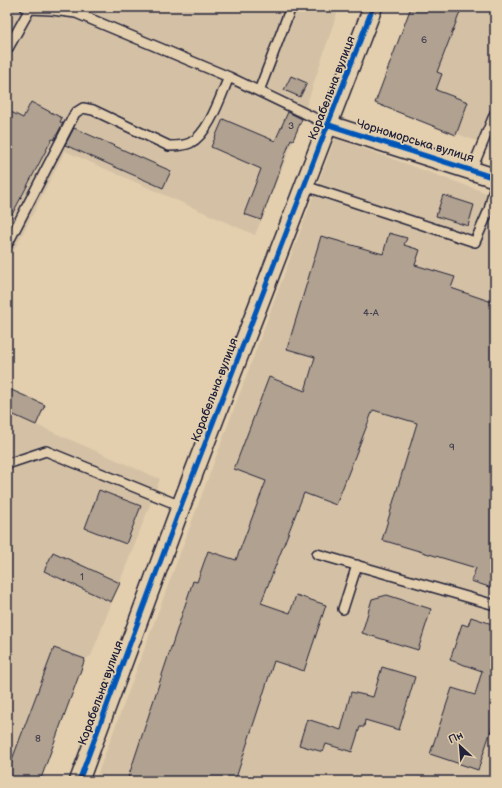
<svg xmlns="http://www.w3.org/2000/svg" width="502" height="788" viewBox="0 0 502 788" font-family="'Balsamiq Sans',sans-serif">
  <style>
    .built { fill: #d4c1a5 }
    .building { fill: #b0a190; stroke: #22223b }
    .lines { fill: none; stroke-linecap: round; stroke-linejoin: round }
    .lane-casing { stroke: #22223b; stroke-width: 12 }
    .street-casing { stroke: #22223b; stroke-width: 21 }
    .lane { stroke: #e3cfae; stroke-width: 9 }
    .street { stroke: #e3cfae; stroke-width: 18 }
    .cycleway-casing { stroke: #e3cfae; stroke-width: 8 }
    .cycleway { stroke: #0057b8; stroke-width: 5 }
    .labels { text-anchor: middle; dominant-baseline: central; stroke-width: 3.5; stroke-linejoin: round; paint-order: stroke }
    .number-label { font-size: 10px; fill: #464250 }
    .street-label { font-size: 12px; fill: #22223b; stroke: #e3cfae }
  </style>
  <rect width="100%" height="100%" fill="#e3cfae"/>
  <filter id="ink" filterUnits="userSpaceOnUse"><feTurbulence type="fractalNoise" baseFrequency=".025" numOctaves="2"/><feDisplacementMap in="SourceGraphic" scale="8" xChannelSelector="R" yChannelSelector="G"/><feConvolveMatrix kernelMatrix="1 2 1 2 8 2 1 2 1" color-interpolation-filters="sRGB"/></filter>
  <g filter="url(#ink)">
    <path class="built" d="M7 7H339L302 119 255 235 65 151 7 264Z
      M411 7H495V148L375 103Z
      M335 138 495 196V781H95Z
      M7 412 160 479 91 656 85 659 40 781H7Z"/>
    <path class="building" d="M411 7H462L437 72 442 74 436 90 468 102 456 135 375 103Z
      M291 76 307 83 300 97 284 90Z
      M31 102 62 118 60 122 63 123 54 140 52 139 7 224V110L23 118Z
      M288 112 302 119 293 140 291 139 261 220 244 214 261 169 211 147 223 119 275 141Z
      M74 128 171 171 163 188 65 145Z
      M443 195 474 205 468 226 436 216Z
      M389 233 407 238 404 245 420 250 415 265 455 277 451 288 495 303V589L471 581 476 568 382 540 417 423 373 410 336 505 304 493 261 603 290 613 296 595 326 605 304 671 274 661 235 781H127L193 581 197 582 208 551 236 560 266 481 234 469 269 377 305 391 315 357 287 349 321 236 383 254Z
      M7 388 45 405 36 425 7 412Z
      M99 490 141 506 126 544 85 528Z
      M53 552 120 583 111 602 44 571Z
      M387 595 431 609 418 650 362 633 372 599Z
      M471 617 495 625V718L478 770 430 754 452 688 475 695 482 671 450 660 462 624 468 626Z
      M54 648 85 659 40 781H16L7 777V773Z
      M382 667 415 677 399 730 365 720 364 727H360L352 752 326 744 323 752 299 745 307 719 341 730 351 692 373 697Z"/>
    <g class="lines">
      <defs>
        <path id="lane" d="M25 7 30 9 52 10 76 13 229 77 329 125
          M7 50 31 7
          M259 91 291 7
          M472 169 495 113
          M305 186 475 242 489 210 495 184
          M7 245 75 113 83 108 93 110 169 146C176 146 184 146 190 143 209 134 221 95 229 77
          M7 464 46 451 181 506
          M317 554 495 605
          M343 609 357 565"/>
        <path id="street" d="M329 125 495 178
          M79 781 181 506 373 7"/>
      </defs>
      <use href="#lane" class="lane-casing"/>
      <use href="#street" class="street-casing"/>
      <use href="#lane" class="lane"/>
      <use href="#street" class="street"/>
      <defs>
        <path id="cycleway" d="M329 125 495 178
          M79 781 181 506 373 7"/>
      </defs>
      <use href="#cycleway" class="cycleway-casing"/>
      <use href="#cycleway" class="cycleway"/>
    </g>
  </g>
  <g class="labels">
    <g class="number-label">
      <text x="424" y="40">6</text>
      <text x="291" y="126">3</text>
      <text x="371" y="313">4-А</text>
      <text x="452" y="447">9</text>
      <text x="82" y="577">1</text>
      <text x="38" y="739">8</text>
    </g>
    <g class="street-label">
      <text transform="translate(332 88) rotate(-69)">Корабельна вулиця</text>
      <text transform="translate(415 141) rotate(17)">Чорноморська вулиця</text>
      <text transform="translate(215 390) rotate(-69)">Корабельна вулиця</text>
      <text transform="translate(101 693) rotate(-70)">Корабельна вулиця</text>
    </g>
  </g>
  <rect width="502" height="788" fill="none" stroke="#e3cfae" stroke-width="24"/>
  <rect x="12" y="12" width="478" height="764" fill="none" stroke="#22223b" stroke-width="1.5" filter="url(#ink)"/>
  <g transform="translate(460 746) rotate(334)" stroke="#e3cfae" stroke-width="3" paint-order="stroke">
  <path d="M0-3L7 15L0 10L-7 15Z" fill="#22223b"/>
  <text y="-6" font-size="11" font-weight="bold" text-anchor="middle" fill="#22223b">Пн</text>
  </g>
</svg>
